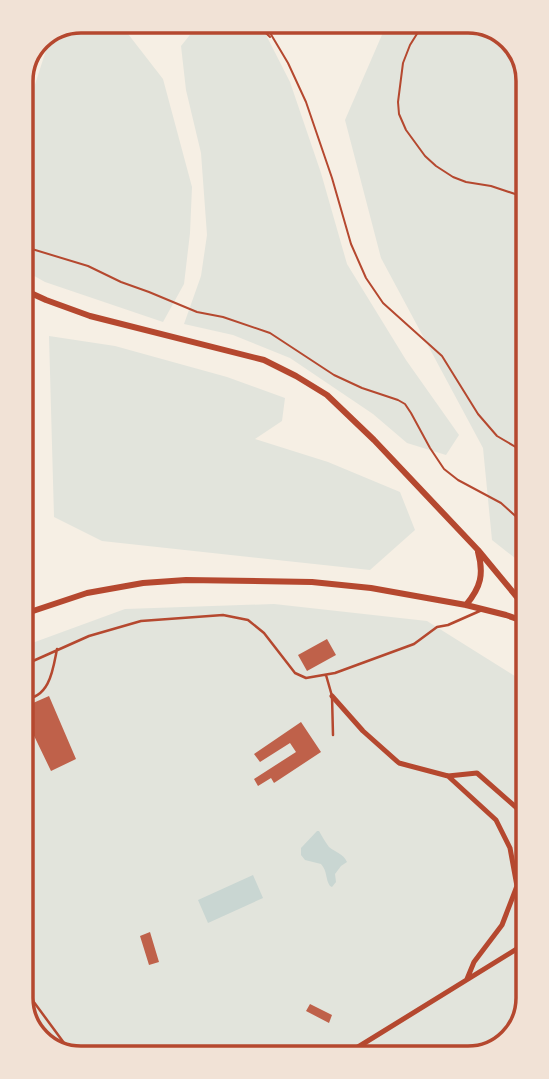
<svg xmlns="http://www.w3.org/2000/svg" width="549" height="1079" viewBox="0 0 549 1079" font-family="Jost,sans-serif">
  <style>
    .green { fill: #e2e4dc }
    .water { fill: #c9d6d2 }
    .building { fill: #bf614a }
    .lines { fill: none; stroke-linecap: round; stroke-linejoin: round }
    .path { stroke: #b5482f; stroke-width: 2 }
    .service { stroke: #b5482f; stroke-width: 2.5 }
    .minor { stroke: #b5482f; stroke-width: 5 }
    .tertiary { stroke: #b5482f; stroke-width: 6 }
    .rim { fill: none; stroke: #b5482f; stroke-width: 3.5 }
  </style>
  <rect width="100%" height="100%" fill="#f6efe4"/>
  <path class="green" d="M94 21H118L163 79 192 187 190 233 184 284 163 322 45 282 22 269 21 130 24 119 47 47Z
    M201 21H219L264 31 290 82 321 173 347 264 406 360 459 435 446 455 407 443 373 414 290 358 233 335 184 324 201 276 207 235 201 153 186 90 181 46Z
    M388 21H472L504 33 524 59 526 552 520 562 492 540 483 448 381 258 345 120Z
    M49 336 115 346 227 377 285 398 282 421 255 439 328 462 400 492 415 530 370 570 102 541 54 517Z
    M274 604 427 621 526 683 528 1001 518 1031 490 1054 77 1058 45 1046 25 1020 24 646 125 609Z"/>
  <path class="water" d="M317 831H319C322 836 325 842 329 847 336 853 343 853 347 862L341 866 335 874 336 882 332 887 330 886C325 879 328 872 321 864L305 860 301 855V848Z
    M253 875 263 898 208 923 198 900Z"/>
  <path class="building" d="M327 639 336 655 307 671 298 655Z
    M49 696 76 759 51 771 24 715V707Z
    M301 722 321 752 274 783 271 778 258 786 254 779 296 752 290 743 260 762 254 754Z
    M150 932 159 962 149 965 140 936Z
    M310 1004 332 1015 329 1023 306 1011Z"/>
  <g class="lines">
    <path class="path" d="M137 21 149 27 167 21
      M253 21 270 37
      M263 21 288 63 306 102 332 178 351 244 366 278 383 303 442 356 478 414 497 436 519 449 525 450
      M425 21 410 45 403 63 398 102 399 114 406 130 425 156 436 166 453 177 466 182 491 186 524 197
      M21 78 33 62 60 30
      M22 246 88 266 121 282 149 292 197 312 223 317 270 333 334 375 362 388 398 400 405 404 411 413 430 448 444 469 458 480 501 503 521 521 526 523"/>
    <path class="service" d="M24 665 89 636 141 621 223 615 248 620 264 633 295 673 306 678 335 673 414 644 437 627 448 625 482 610
      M326 675 332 696 333 735
      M24 699C50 698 53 669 57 649
      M25 990 67 1047 68 1055"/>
    <path class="minor" d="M332 696 363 731 399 763 448 776 477 773 518 809 527 814
      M448 776 496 820 510 848 517 886 502 925 474 962 467 979
      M345 1055 528 942"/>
    <path class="tertiary" d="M22 289 46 300 90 316 264 360 296 376 327 395 374 440 478 550 526 608
      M466 605C481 587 484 574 478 552
      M24 614 87 593 143 583 186 580 312 582 371 588 466 605 506 615 526 622"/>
  </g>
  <path d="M0 0H549V1079H0ZM81 33H468A48 48 0 0 1 516 81V998A48 48 0 0 1 468 1046H81A48 48 0 0 1 33 998V81A48 48 0 0 1 81 33Z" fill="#f1e2d6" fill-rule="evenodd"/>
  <path class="rim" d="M81 33H468A48 48 0 0 1 516 81V998A48 48 0 0 1 468 1046H81A48 48 0 0 1 33 998V81A48 48 0 0 1 81 33Z"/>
</svg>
